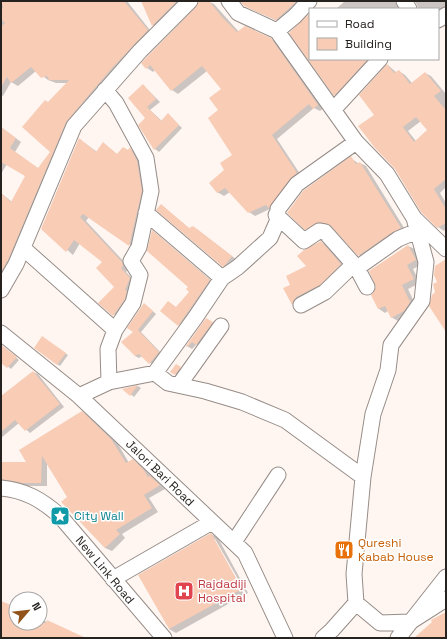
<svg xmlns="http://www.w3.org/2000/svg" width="447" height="639" viewBox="0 0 447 639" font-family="'Space Grotesk',sans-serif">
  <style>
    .shadow { fill: #0003; fill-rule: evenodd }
    .building { fill: #f8ccb5; fill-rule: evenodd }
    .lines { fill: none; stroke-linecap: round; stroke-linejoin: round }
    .minor-casing { stroke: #968c87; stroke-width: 17 }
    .minor { stroke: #fff; stroke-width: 15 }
    .labels { text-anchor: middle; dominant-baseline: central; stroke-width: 3; stroke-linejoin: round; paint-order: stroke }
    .street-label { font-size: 12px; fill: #262220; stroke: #fff }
    .culture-label { font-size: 12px; fill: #0d838f; stroke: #fff; text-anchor: start }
    .food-label { font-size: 12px; fill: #c56008; stroke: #fff; text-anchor: start }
    .health-label { font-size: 12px; fill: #be3a42; stroke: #fff; text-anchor: start }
  </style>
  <rect width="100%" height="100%" fill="#fff6f2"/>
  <path class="shadow" d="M1 1H127L153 34 71 125 1 285V193L12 202 26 176 7 164 1 174V127L21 142 15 152 39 169 51 151 49 103 68 83H56L48 80 36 71 18 86 11 82 3 96 1 95Z
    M143 1H185L157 28 153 25Z
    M207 1 214 4 239 32 271 39 277 43 324 108 320 111 314 108 277 139 302 177 272 208 255 216 249 212 230 192 224 196 217 192 226 170 234 155 220 111 223 89 207 71 178 94 172 90 155 70 153 72 147 68Z
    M241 1H305L282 23 251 9Z
    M345 1H403V9H336Z
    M415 1H446V12L438 17V9H419Z
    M310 14V59H377L341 98 335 95 290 33Z
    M388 65 397 73 399 71 405 75 412 83 425 73 431 76 446 94V187L440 193 446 203V229L444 231 438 227 376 115ZM421 121 429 130 416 141 408 131Z
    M144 86 160 102 150 110 162 121 168 114 182 128 159 152 155 149 139 125 147 118Z
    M85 143 97 152 103 143 118 155 130 149 136 152 143 165 148 195 135 248 89 217 86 221 128 266 129 269 126 272 136 282 120 319 100 303 115 287 104 262 80 243 73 255 42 228Z
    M351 158 359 164 360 163 366 166 406 231 365 259 359 255 334 227 326 225 311 232 306 229Z
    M161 205 190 229 193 227 198 230 237 260 228 269 223 266Z
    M153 231 214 283 183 327 161 311 177 308 190 292 189 287Z
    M321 242 326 245 346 267 297 307 293 305 285 288 291 285 308 267Z
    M408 246 415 249 422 264 413 269 420 283 408 289 416 306 410 315 398 321 391 317 388 311 385 313 379 309 372 295Z
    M147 306 156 314 141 332 162 354 153 365 142 356 139 358 135 356 134 332Z
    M211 322 217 326 201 347 197 344 192 349 187 346Z
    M46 340 68 355 60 366 57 364Z
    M1 345 19 360 11 369 1 361Z
    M176 365 181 369 177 375 172 372Z
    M33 372 38 374 64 407 30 433 19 423 1 438V397Z
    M138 386 141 388 134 397 124 389Z
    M82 412 88 416 118 444 129 463 133 461 139 464 165 489 149 498 158 512 122 534 125 538 112 551 105 548 62 502 68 497 47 464V486H29L9 482 1 485V463L28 464Z
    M211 534 218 538 248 593 176 633 169 629ZM213 539H215L246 593 244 594Z
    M1 603 16 609V623H40V619L74 634 77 638H1Z"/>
  <path class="building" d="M1 1H124L148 30 111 69 66 122 8 260 1 272V193L11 202 25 176 1 162V127L16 138 10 148 38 168 50 152 22 127 45 100 48 102 69 80H49L47 76 41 78 31 67 11 83 7 77 1 87V27L5 23 1 19V10L3 7Z
    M141 1H177L152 26Z
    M199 1H209L222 17 237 32 245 26 271 38 318 105 313 109 309 104 272 135 297 173 290 179 269 208 266 205 248 213 225 188 217 193 209 183 224 170 220 163 232 155 208 118 218 110 209 98 221 89 202 66 171 91 150 65 146 69 141 63 196 7Z
    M240 1H297L276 20 244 6Z
    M310 13V59H368L334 96 289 33Z
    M387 64 394 73 399 70 410 84 425 72 441 91 434 96 446 110V179L434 189 446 209V223L437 228 421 212 395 169 375 148 358 126 374 115 359 95ZM416 117 427 130 414 142 403 127Z
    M143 84 156 99 147 107 161 121 168 113 179 125 154 150 138 125 145 118 128 98Z
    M79 138 96 152 103 142 117 154 123 147 128 150 130 147 137 161 142 191 129 246 83 214 80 217 122 262 123 266 121 268 130 278 125 290 127 291 125 299 113 316 98 303 114 287 96 268 102 262 74 240 66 252 41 229Z
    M351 156 356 164 360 162 401 228 393 232 358 256 331 226 320 222 305 230 287 213 303 191Z
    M161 204 189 228 193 226 232 256 226 264 223 267 156 210Z
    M152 230 210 280 178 326 160 311 168 301 176 307 189 292 186 289 188 287 147 251Z
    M321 241 341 264 320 285 296 297 292 305 283 288 290 285 286 276 306 266 297 256 304 250Z
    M408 245 416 260 407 265 414 279 402 285 410 302 404 311 391 318 385 306 378 309 371 295 376 287 369 271Z
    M446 259V332L429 306 432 295 435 292 433 284 437 282 434 275 435 266Z
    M144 303 153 311 138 330 159 352 149 364 139 354 135 356 121 342 133 332 127 328Z
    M206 318 213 322 196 345 192 342 187 347 186 346Z
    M42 336 66 353 57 365 34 348Z
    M1 345 17 357 7 368 1 363Z
    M176 364 181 367 175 375 170 372Z
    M33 371 60 404 25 431 15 420 1 432V396Z
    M138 385 130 396 122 389Z
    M82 411 111 439 126 463 133 459 143 469 148 477 150 476 160 485 144 495 152 508 116 530 120 534 105 548 61 502 67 497 42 456 41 483H22L1 479V462H26L19 450Z
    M211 533 242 589 169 629 138 575Z
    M1 601 16 607V623H46L47 620 86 638H1Z
    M446 612V638H414L432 622 431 620Z"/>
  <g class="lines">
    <defs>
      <path id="minor" d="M229 1 238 13 277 31 356 142 387 174 414 218 426 262 422 301 391 345 388 370 373 414 363 477 354 574 356 603 332 630 323 638
        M404 1 409 9
        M438 20 446 15
        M277 31 295 16 309 1
        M334 109 380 59
        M146 213 222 278
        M276 215 304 241 319 231 325 232 357 268 367 287
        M414 218 446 249
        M23 248 115 330
        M357 268 398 239 417 231
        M1 290 16 264 74 126 140 51 190 1
        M301 305 325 292 354 264
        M1 333 79 396 245 553 285 638
        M155 373 195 318 222 278 238 267 270 238 277 222 278 209 297 184 356 142
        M109 382 155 373 168 383 205 391 242 402 285 420 363 477
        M179 385 221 326
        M79 396 109 382 108 349 115 330 133 303 140 275 131 261 139 247 151 191 146 158 116 103 105 90
        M1 488C25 490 42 500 60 516L164 638
        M234 542 278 475
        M113 579 212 522
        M356 603 380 623 410 622 446 599
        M398 638 446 577"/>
    </defs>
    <use href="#minor" class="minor-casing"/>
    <use href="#minor" class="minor"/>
  </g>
  <defs>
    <symbol id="sight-square" viewBox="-11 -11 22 22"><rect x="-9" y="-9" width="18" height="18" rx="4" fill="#0f9aa8" stroke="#fff"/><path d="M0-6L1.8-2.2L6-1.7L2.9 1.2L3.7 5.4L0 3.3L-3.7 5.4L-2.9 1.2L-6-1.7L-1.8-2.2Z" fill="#fff"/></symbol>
    <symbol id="restaurant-square" viewBox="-11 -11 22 22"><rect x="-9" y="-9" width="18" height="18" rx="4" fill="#e8710a" stroke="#fff"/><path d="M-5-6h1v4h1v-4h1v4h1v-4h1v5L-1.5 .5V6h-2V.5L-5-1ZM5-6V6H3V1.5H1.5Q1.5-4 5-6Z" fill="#fff"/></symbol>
    <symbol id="hospital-square" viewBox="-11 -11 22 22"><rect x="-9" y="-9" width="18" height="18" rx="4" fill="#e0444e" stroke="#fff"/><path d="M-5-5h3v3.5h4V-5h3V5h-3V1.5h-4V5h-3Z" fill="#fff"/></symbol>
  </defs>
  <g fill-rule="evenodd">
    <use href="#sight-square" x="49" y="505" width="22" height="22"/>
    <use href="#restaurant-square" x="333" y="539" width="22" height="22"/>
    <use href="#hospital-square" x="173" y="580" width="22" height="22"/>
  </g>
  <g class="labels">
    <g class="street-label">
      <text transform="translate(160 473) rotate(44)">Jalori Bari Road</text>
      <text transform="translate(105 570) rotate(50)">New Link Road</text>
    </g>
    <g class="culture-label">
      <text x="74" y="516">City Wall</text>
    </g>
    <g class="food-label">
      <text x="358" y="543">Qureshi<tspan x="358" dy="14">Kabab House</tspan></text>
    </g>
    <g class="health-label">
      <text x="198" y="584">Rajdadiji<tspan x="198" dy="14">Hospital</tspan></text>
    </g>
  </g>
  <rect width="447" height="639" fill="none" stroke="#262220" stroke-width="4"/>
  <rect x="309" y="8" width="130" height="52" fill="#ffffff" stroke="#a8a7a6"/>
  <rect x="317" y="21" width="20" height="6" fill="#ffffff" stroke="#a8a7a6"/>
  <text x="345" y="28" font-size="12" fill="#262220">Road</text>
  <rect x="317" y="38" width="20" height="12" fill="#f8ccb5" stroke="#a8a7a6"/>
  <text x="345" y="48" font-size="12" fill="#262220">Building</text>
  <g transform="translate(28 611) rotate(62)"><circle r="19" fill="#ffffff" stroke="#a8a7a6"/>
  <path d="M0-3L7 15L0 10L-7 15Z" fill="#915319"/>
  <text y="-6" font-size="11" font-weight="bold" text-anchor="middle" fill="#262220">N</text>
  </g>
</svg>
